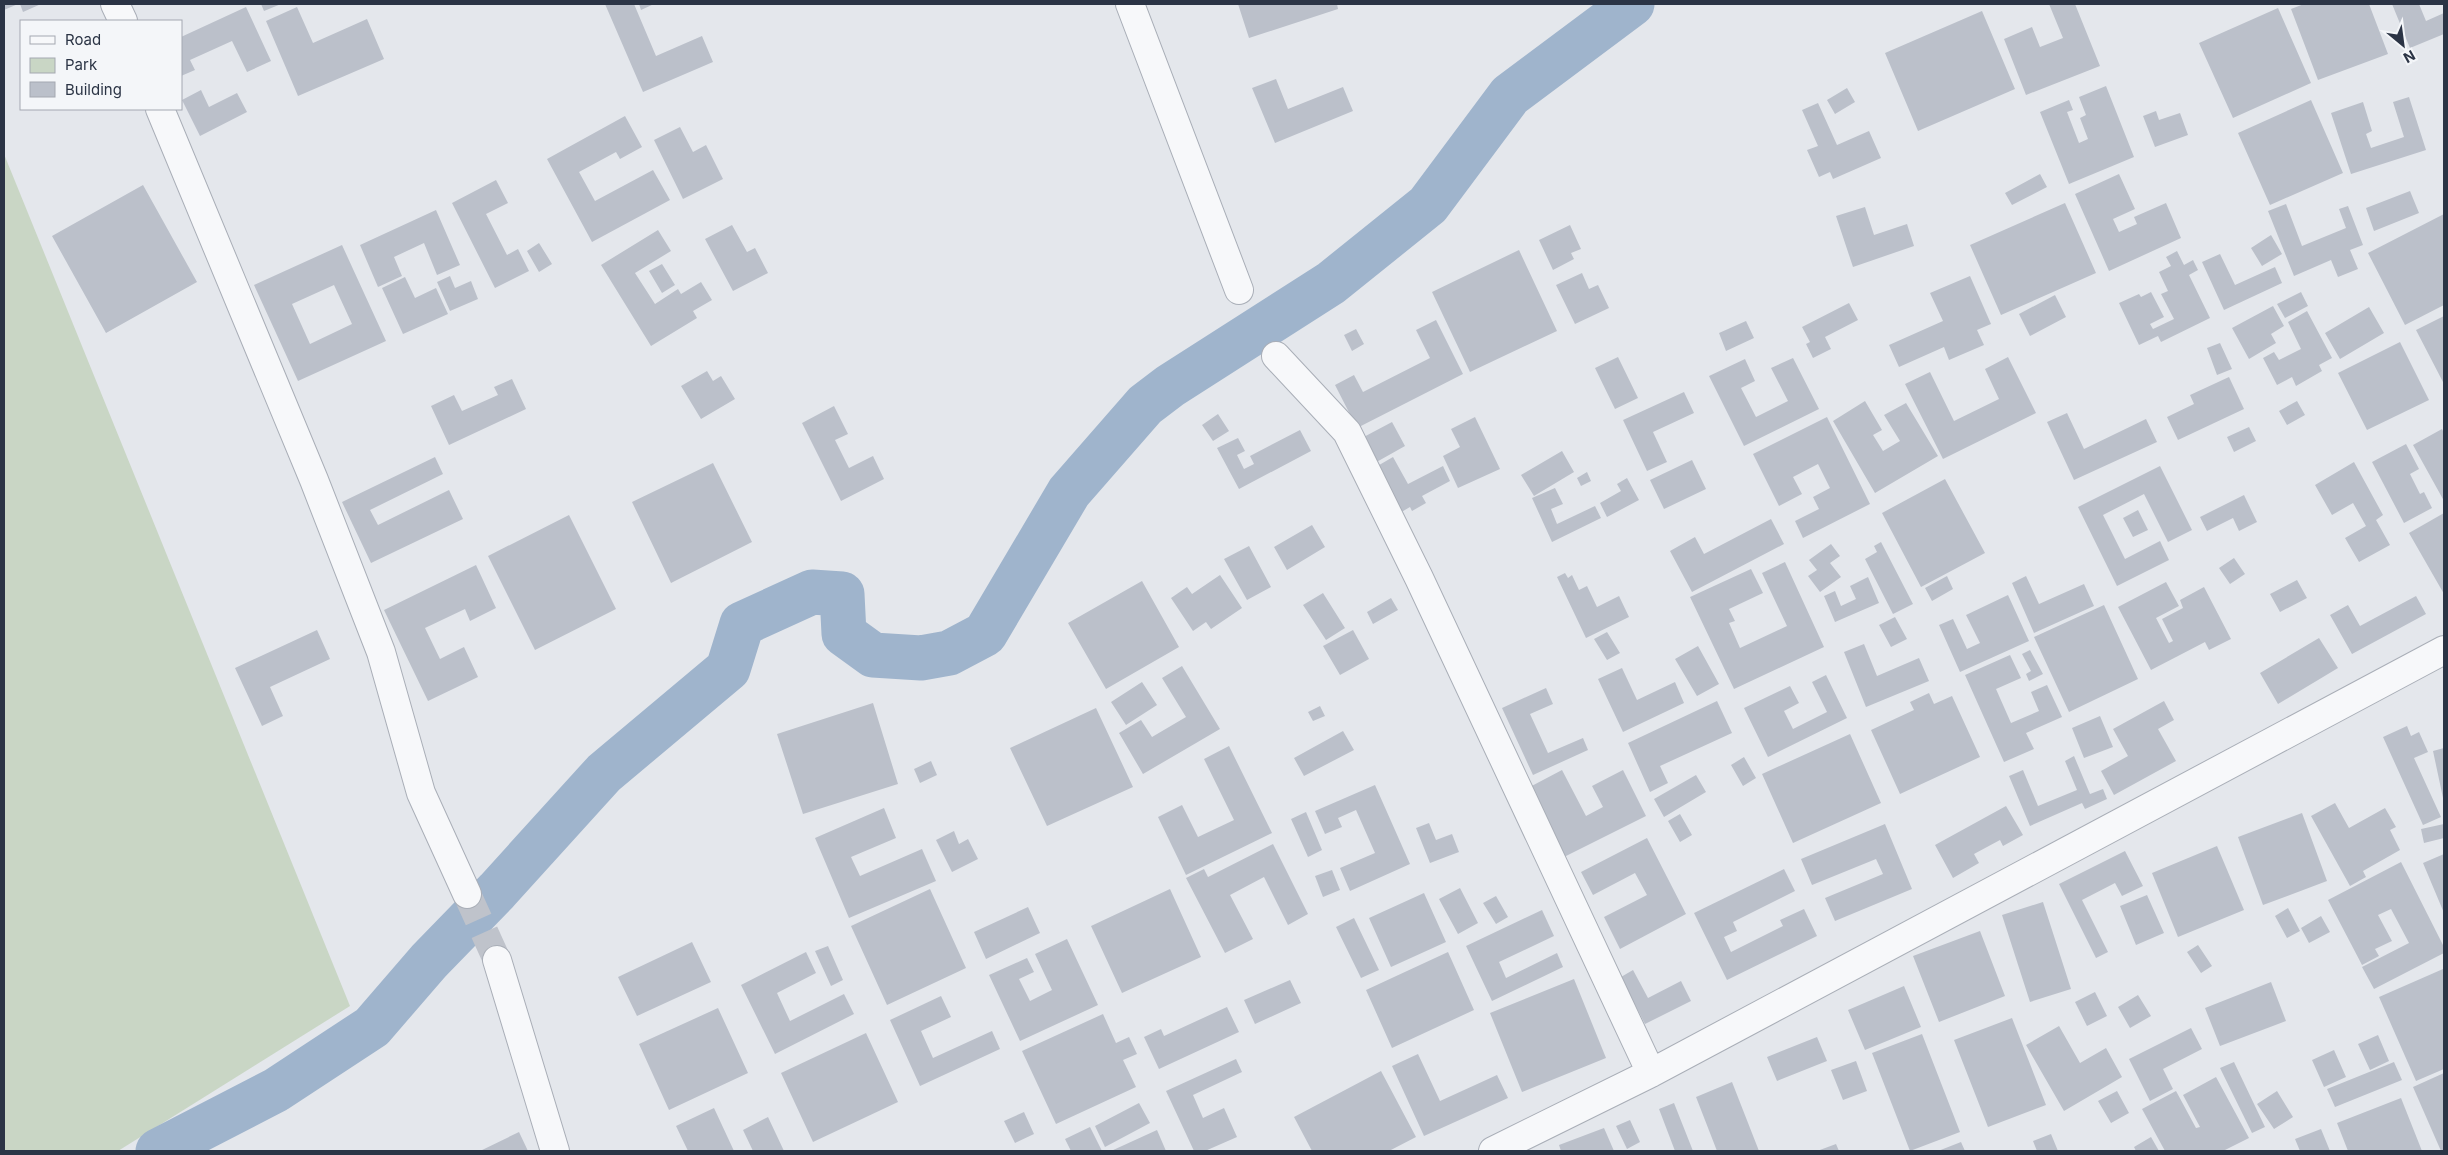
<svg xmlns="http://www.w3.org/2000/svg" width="2448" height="1155" viewBox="0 0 2448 1155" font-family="Inter,sans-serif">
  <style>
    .green { fill: #c9d6c5 }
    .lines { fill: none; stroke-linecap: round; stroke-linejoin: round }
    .river { stroke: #9fb4cc; stroke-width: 45 }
    .building { fill: #bbc0ca; fill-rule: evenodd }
    .minor-tunnel { stroke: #bfc3cb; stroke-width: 28; stroke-dasharray: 28 14; stroke-linecap: butt }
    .minor-casing { stroke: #a9aeb7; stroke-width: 30 }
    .minor { stroke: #f7f8fa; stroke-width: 28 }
  </style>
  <rect width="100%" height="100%" fill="#e4e7ec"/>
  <path class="green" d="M4 154 350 1006 118 1151H4Z"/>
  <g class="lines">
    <path class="river" d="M158 1151 276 1090 372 1027 429 961 497 891 604 773 728 669 742 624 812 592 842 594 844 634 873 655 921 658 949 653 985 634 1069 492 1145 405 1170 386 1331 283 1428 205 1510 95 1632 4"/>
  </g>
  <path class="building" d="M4 4H18L4 10Z
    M20 4H41L23 12Z
    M261 4H281L264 11Z
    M605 4H634L656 56 702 36 713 62 643 92Z
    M639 4H654L641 10Z
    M1238 4H1337L1338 9 1249 38Z
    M2049 4H2075L2100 66 2026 95 2004 39 2032 27 2040 47 2063 38Z
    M2304 4H2369L2388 54 2318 80 2291 9Z
    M2392 4H2419L2426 21 2444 13V34L2410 48Z
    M246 7 271 61 247 72 232 41 190 60 195 70 181 76V37Z
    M297 7 313 43 367 19 384 59 298 96 266 21Z
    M2278 8 2311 83 2233 118 2199 43Z
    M1982 11 2015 89 1918 131 1885 53Z
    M1276 79 1288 109 1343 87 1353 111 1275 143 1252 88Z
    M2106 86 2134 157 2069 184 2040 112 2069 100 2073 110 2067 112 2079 143 2088 139 2080 118 2086 115 2079 97Z
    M1847 88 1855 102 1835 114 1827 100Z
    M201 90 209 107 237 93 247 112 200 136 182 100Z
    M2409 97 2426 150 2351 174 2331 113 2363 102 2372 131 2366 134 2371 148 2404 137 2393 102Z
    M2311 100 2343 173 2270 205 2238 133Z
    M1818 103 1837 145 1869 131 1881 158 1833 179 1830 172 1819 177 1807 150 1818 146 1802 110Z
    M2156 111 2159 120 2180 113 2188 135 2155 147 2143 116Z
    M625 116 642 147 620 159 616 152 579 172 595 201 653 170 670 200 592 242 547 159Z
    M680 127 693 152 706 145 723 179 683 199 654 140Z
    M2040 174 2047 187 2012 205 2005 193Z
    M2119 174 2135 209 2113 219 2119 232 2137 224 2134 217 2166 203 2181 238 2109 271 2075 194Z
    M496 180 508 203 486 214 507 255 518 249 529 271 495 288 452 203Z
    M143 185 197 282 106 333 52 236Z
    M2410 191 2419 213 2374 231 2366 208Z
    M2065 203 2096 273 2001 315 1970 245Z
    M2286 204 2302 246 2346 228 2339 209 2348 206 2363 245 2350 250 2358 269 2338 277 2331 260 2294 276 2268 211Z
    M1865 207 1874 235 1907 224 1914 246 1853 267 1836 216Z
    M436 210 460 265 437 275 424 243 394 257 402 276 378 287 360 245Z
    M2444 214V305L2405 325 2368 253Z
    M732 225 747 252 755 248 768 273 733 291 705 239Z
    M1570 225 1581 249 1571 253 1574 259 1553 270 1539 240Z
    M658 230 671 251 635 273 655 304 678 289 681 294 701 282 712 300 693 311 697 318 651 346 601 265Z
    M2271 235 2282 254 2262 266 2251 248Z
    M539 243 552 264 539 272 527 251Z
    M342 245 386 341 298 381 254 285ZM334 285 352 324 310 344 292 304Z
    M1519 250 1557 331 1470 372 1432 292Z
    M2177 251 2184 265 2193 260 2198 270 2189 275 2210 318 2161 342 2158 336 2139 345 2119 303 2139 294 2141 297 2151 292 2164 317 2150 324 2153 329 2174 319 2161 294 2168 291 2159 272 2171 266 2166 257Z
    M2220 254 2235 285 2275 267 2282 283 2224 310 2202 262Z
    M662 264 675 285 662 293 649 271Z
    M1582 273 1589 289 1598 285 1609 308 1575 324 1556 285Z
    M450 276 455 288 471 281 478 299 450 311 437 282Z
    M1970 276 1991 324 1977 330 1984 345 1949 360 1944 347 1899 367 1889 345 1943 321 1930 293Z
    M405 277 415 298 436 288 448 314 403 334 382 288Z
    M2301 292 2308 306 2285 318 2277 304Z
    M2055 295 2066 317 2030 336 2019 314Z
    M1849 303 1858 320 1825 337 1831 349 1813 358 1806 344 1810 342 1802 327Z
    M2273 306 2284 326 2271 334 2276 343 2249 359 2232 328Z
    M2369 307 2384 333 2340 359 2325 333Z
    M2307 311 2332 358 2319 365 2322 371 2296 386 2292 377 2277 385 2263 358 2274 352 2279 360 2301 349 2288 322Z
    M2444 316V384L2416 330Z
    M1436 320 1463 374 1357 428 1335 385 1354 375 1363 392 1430 358 1416 330Z
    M1746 321 1754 338 1726 351 1719 333Z
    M1356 329 1364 344 1352 351 1344 335Z
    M2400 342 2429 400 2367 430 2338 373Z
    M2220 343 2232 369 2217 375 2207 348Z
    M1618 357 1638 398 1615 409 1595 368Z
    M2008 357 2036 413 1943 459 1905 384 1930 372 1954 421 1999 399 1985 369Z
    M1793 358 1819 409 1744 446 1709 376 1745 359 1755 381 1741 388 1756 417 1788 401 1771 368Z
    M707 371 713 381 721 376 735 399 701 419 681 386Z
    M2229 377 2244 409 2178 440 2167 417 2194 404 2190 395Z
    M512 379 526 409 449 445 431 406 454 395 462 411 498 395 494 387Z
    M1684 392 1694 413 1653 432 1667 462 1647 471 1623 420Z
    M1865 401 1882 430 1873 435 1883 451 1900 441 1884 415 1906 403 1938 456 1875 493 1833 421Z
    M2297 401 2305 415 2287 425 2279 411Z
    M834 406 848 434 835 440 849 468 873 456 884 479 841 501 802 423Z
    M2067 413 2084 449 2146 419 2157 442 2074 480 2047 422Z
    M1218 414 1229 431 1213 441 1202 425Z
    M1475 417 1500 469 1458 488 1443 456 1460 447 1451 429Z
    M1827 417 1870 504 1803 538 1795 521 1819 509 1813 497 1830 488 1818 464 1793 477 1802 494 1779 506 1753 454Z
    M1392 422 1405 446 1373 464 1360 439Z
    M2249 427 2256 441 2234 452 2227 437Z
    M2442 429 2444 433V501L2413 445Z
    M1300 430 1311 451 1239 489 1217 448 1238 438 1245 451 1237 455 1244 469 1254 464 1250 456Z
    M2406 444 2419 469 2410 474 2420 494 2424 492 2432 508 2404 523 2372 462Z
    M1562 451 1574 472 1534 496 1521 475Z
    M435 457 443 474 370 510 378 525 449 490 463 519 371 563 342 502Z
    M1393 457 1408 484 1443 466 1450 481 1422 496 1426 503 1412 511 1410 507 1398 514 1374 468Z
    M1692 460 1706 489 1664 509 1650 480Z
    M2354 462 2383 515 2376 520 2390 545 2359 562 2345 538 2366 526 2353 503 2332 515 2315 485Z
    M713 463 752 542 671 583 632 502Z
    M2160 466 2192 530 2168 542 2144 494 2103 515 2125 559 2160 541 2169 560 2117 586 2078 507Z
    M1587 472 1591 481 1581 486 1577 478Z
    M1627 478 1639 500 1607 517 1600 503 1621 491 1617 484Z
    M1945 479 1985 553 1921 587 1882 513Z
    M1555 488 1563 504 1551 509 1557 524 1595 506 1601 518 1552 542 1532 498Z
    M2244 495 2257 522 2239 531 2233 518 2207 531 2200 517Z
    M2138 510 2148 530 2133 537 2123 518Z
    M2444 513V594L2409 533Z
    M569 515 616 609 535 650 488 556Z
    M1771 519 1784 544 1692 592 1670 551 1695 537 1704 554Z
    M1312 525 1325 547 1287 570 1274 547Z
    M1881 542 1913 604 1893 614 1865 559 1877 552 1874 546Z
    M1831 544 1840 556 1830 563 1841 577 1820 592 1808 576 1817 570 1809 560Z
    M1249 546 1271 587 1247 600 1224 559Z
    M2234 558 2245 574 2230 584 2219 568Z
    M1785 562 1824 647 1734 689 1690 597 1751 569 1763 593 1729 609 1735 621 1729 623 1740 648 1787 626 1762 573Z
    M476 565 496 608 470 621 465 609 425 628 440 659 464 647 478 677 428 701 384 610Z
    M1565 573 1568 578 1572 575 1579 590 1587 586 1597 607 1619 596 1629 617 1586 638 1557 577Z
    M1220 575 1242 608 1211 629 1206 622 1193 631 1171 598 1187 587 1192 594Z
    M1947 576 1953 589 1932 601 1925 588Z
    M2026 576 2039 604 2084 584 2094 606 2034 633 2012 583Z
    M1868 577 1879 603 1835 622 1824 596 1835 591 1841 606 1856 599 1850 586Z
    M2297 580 2307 598 2280 612 2270 594Z
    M1142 581 1179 647 1106 689 1068 623Z
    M2166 582 2179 606 2156 618 2169 643 2173 641 2162 619 2183 608 2180 600 2204 587 2231 639 2209 650 2205 642 2151 670 2118 607Z
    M1323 593 1345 628 1326 640 1303 605Z
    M2008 595 2029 641 1960 672 1939 625 1953 619 1967 649 1980 643 1966 615Z
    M2416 596 2426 614 2352 654 2330 615 2348 605 2360 626Z
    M1391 598 1398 610 1373 624 1367 612Z
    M2104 605 2138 679 2069 712 2034 637Z
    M1895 617 1907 639 1891 647 1879 625Z
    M317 630 330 659 270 687 283 716 262 726 235 668Z
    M1353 630 1369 659 1340 675 1323 646Z
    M1607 632 1620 653 1607 660 1594 639Z
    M2319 638 2338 668 2278 704 2260 673Z
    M1864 644 1877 676 1919 658 1929 681 1866 707 1844 652Z
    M1698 646 1719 684 1697 696 1675 659Z
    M2030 650 2043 674 2029 681 2026 674 2031 671 2022 654Z
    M2010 655 2021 678 1996 689 2011 723 2039 711 2031 692 2047 685 2062 717 2026 733 2034 749 2004 762 1965 675Z
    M1182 666 1220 729 1143 774 1119 733 1141 720 1152 737 1186 717 1162 678Z
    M1622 668 1637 700 1675 682 1684 703 1623 732 1598 679Z
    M1826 675 1847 718 1768 757 1744 708 1790 686 1799 703 1784 711 1793 729 1827 712 1812 682Z
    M1142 682 1157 705 1126 725 1111 702Z
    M1546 688 1553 704 1530 714 1548 753 1583 738 1588 750 1533 775 1502 708Z
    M1929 693 1934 704 1952 696 1980 757 1900 794 1871 730 1914 710 1910 702Z
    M1717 701 1732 733 1660 766 1668 783 1650 792 1628 743Z
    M2164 701 2174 720 2158 729 2176 761 2114 795 2101 771 2128 756 2113 729Z
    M873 703 898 784 803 814 777 734Z
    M1320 706 1325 716 1313 721 1308 712Z
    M1096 708 1133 787 1047 826 1010 748Z
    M2100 716 2113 747 2084 758 2072 728Z
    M2407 726 2411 736 2419 732 2428 752 2414 758 2441 817 2423 825 2383 737Z
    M1343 731 1354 750 1304 776 1294 758Z
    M1850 734 1881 803 1793 843 1762 774Z
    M1229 746 1272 833 1186 875 1158 817 1182 805 1198 837 1234 820 1204 759Z
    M2444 748V798H2443L2433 751Z
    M2074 756 2090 794 2103 789 2107 799 2085 809 2082 803 2030 826 2009 776 2023 770 2038 806 2077 790 2065 761Z
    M1744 757 1756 778 1743 786 1731 765Z
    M931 761 937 775 920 783 914 769Z
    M1562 770 1586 816 1603 807 1592 786 1623 770 1646 816 1562 858 1526 789Z
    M1696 775 1706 792 1664 817 1654 799Z
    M1375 785 1410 864 1350 891 1340 868 1375 853 1356 810 1338 818 1342 827 1325 834 1315 811Z
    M2335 803 2349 828 2385 808 2396 827 2390 830 2400 850 2363 871 2366 877 2350 886 2311 816Z
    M2006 806 2023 835 2003 846 2000 840 1974 854 1979 863 1953 878 1935 845Z
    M884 808 896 838 851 857 860 876 922 849 936 881 849 918 815 838Z
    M1306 812 1322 850 1308 857 1291 819Z
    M2302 813 2327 881 2263 905 2238 837Z
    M1680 814 1692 835 1680 842 1668 821Z
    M1429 823 1436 840 1452 834 1459 852 1430 863 1416 828Z
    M1885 824 1912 889 1835 921 1825 898 1883 874 1876 859 1812 885 1801 859Z
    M2444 824V838L2424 843 2421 829Z
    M954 831 959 844 968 839 978 859 952 872 936 840Z
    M1647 838 1686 914 1620 949 1604 917 1647 895 1635 873 1593 895 1581 872Z
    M1273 844 1308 914 1288 925 1264 877 1230 895 1253 939 1225 953 1186 878 1204 869 1208 877Z
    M2217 846 2244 910 2178 937 2152 873Z
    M2125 851 2143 886 2122 896 2115 883 2082 900 2108 952 2096 958 2059 884Z
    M2444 854V913L2423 863Z
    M2401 862 2444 947V953L2374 989 2362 967 2409 943 2391 909 2378 915 2392 941 2375 949 2379 956 2362 965 2328 900Z
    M1784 869 1795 891 1733 922 1737 931 1724 937 1731 952 1783 926 1780 920 1804 909 1817 936 1727 980 1694 913Z
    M1332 870 1340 890 1323 897 1315 876Z
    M1460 888 1478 923 1458 934 1439 899Z
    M930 889 966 968 887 1005 851 926Z
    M1170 889 1201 957 1122 993 1091 926Z
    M1424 893 1446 942 1391 967 1369 918Z
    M2147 895 2164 933 2136 945 2120 906Z
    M1496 896 1508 917 1496 924 1483 903Z
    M2043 902 2071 989 2030 1002 2002 915Z
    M1028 907 1040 933 986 959 974 932Z
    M2288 908 2300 931 2287 938 2275 916Z
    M1542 910 1554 936 1499 962 1506 978 1557 953 1563 967 1492 1001 1466 946Z
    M2321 916 2330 932 2309 943 2301 928Z
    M1354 918 1379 970 1361 978 1336 927Z
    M1980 931 2005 996 1939 1022 1913 956Z
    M1067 939 1098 1005 1020 1041 989 975 1027 958 1034 972 1019 979 1030 1001 1052 990 1035 954Z
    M692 942 711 982 637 1016 618 977Z
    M2198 945 2212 966 2201 973 2187 952Z
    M828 946 843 980 831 986 815 951Z
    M806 952 816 973 777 993 790 1021 844 994 854 1014 775 1054 741 985Z
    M1448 952 1474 1010 1392 1048 1366 990Z
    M2443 969 2444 1069 2416 1081 2379 997Z
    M1633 970 1648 998 1681 981 1691 1001 1645 1024 1621 977Z
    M1574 979 1606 1058 1522 1092 1490 1013Z
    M1290 980 1301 1003 1255 1024 1244 1000Z
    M2271 982 2286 1021 2220 1046 2205 1008Z
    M1904 986 1921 1027 1865 1050 1848 1010Z
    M2095 992 2107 1016 2087 1026 2075 1002Z
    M2138 995 2151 1016 2130 1028 2118 1007Z
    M941 996 951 1017 921 1031 933 1058 992 1031 1000 1049 920 1086 890 1020Z
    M1227 1007 1239 1032 1159 1069 1144 1037 1161 1029 1164 1036Z
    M718 1008 748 1073 669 1110 639 1044Z
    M1103 1014 1116 1043 1129 1037 1137 1054 1123 1060 1136 1087 1056 1124 1022 1051Z
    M2012 1018 2046 1105 1988 1127 1954 1040Z
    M2059 1026 2080 1063 2106 1048 2122 1077 2064 1111 2026 1045Z
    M2191 1028 2202 1049 2163 1069 2173 1089 2150 1101 2129 1059Z
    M866 1033 898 1102 813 1142 781 1073Z
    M1922 1034 1960 1132 1910 1151 1872 1053Z
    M2378 1035 2389 1061 2370 1070 2358 1044Z
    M1817 1037 1827 1061 1777 1081 1767 1057Z
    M2334 1050 2346 1077 2324 1087 2312 1060Z
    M1418 1054 1440 1101 1497 1075 1508 1098 1424 1136 1392 1066Z
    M1236 1059 1242 1072 1193 1095 1203 1118 1224 1108 1237 1137 1205 1151H1194L1166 1091Z
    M1856 1061 1867 1091 1843 1100 1831 1070Z
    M2234 1062 2265 1127 2252 1133 2220 1068Z
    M2394 1062 2402 1080 2335 1107 2327 1089Z
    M1381 1071 1416 1137 1389 1151H1312L1294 1117Z
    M2444 1073V1151H2441L2413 1087Z
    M2216 1077 2249 1138 2223 1151H2165L2142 1109 2176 1091 2196 1128 2200 1127 2183 1095Z
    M1732 1082 1759 1151H1717L1696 1097Z
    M2117 1091 2129 1113 2111 1123 2098 1101Z
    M2277 1091 2293 1117 2274 1129 2257 1104Z
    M2401 1098 2422 1151H2348L2337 1123Z
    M1139 1103 1150 1123 1105 1147 1095 1126Z
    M1674 1103 1693 1151H1675L1659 1109Z
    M714 1108 734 1151H688L676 1126Z
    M1024 1112 1034 1134 1015 1143 1004 1121Z
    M768 1117 784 1151H753L743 1130Z
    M1630 1120 1640 1142 1627 1149 1616 1126Z
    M1090 1127 1102 1151H1071L1065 1139Z
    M1604 1128 1614 1151H1561L1559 1145Z
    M2321 1129 2330 1151H2300L2295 1139Z
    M1157 1130 1166 1151H1111Z
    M519 1132 528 1151H480Z
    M2051 1134 2058 1151H2037L2033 1141Z
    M2151 1137 2159 1151H2136L2134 1147Z
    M1961 1142 1965 1151H1938Z
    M1836 1144 1839 1151H1817Z"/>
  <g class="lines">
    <path class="minor-tunnel" d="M467 894 497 960"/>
    <defs>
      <path id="minor" d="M115 4 123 21
        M1130 4 1239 290
        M160 109 314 480 381 652 421 793 467 894
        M1276 356 1347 432 1419 578 1651 1073
        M497 960 555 1151
        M1493 1151 1651 1073 2444 650"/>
    </defs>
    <use href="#minor" class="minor-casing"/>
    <use href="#minor" class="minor"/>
  </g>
  <rect width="2448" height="1155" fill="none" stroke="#2b3445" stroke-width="10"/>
  <rect x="20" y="20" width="162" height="90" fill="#f4f6f9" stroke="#a4a8b1"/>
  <rect x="30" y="36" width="25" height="8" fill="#f7f8fa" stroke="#a4a8b1"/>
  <text x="65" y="45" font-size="15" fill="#2b3445">Road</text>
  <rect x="30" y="58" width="25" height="15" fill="#c9d6c5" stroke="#a4a8b1"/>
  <text x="65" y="70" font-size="15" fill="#2b3445">Park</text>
  <rect x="30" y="82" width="25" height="15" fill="#bbc0ca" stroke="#a4a8b1"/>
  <text x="65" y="95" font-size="15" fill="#2b3445">Building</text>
  <g transform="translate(2403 45) rotate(151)" stroke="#f4f6f9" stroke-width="4" paint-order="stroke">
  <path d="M0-4L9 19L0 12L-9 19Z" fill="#2b3445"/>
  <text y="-8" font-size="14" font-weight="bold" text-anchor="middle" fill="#2b3445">N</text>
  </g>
</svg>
